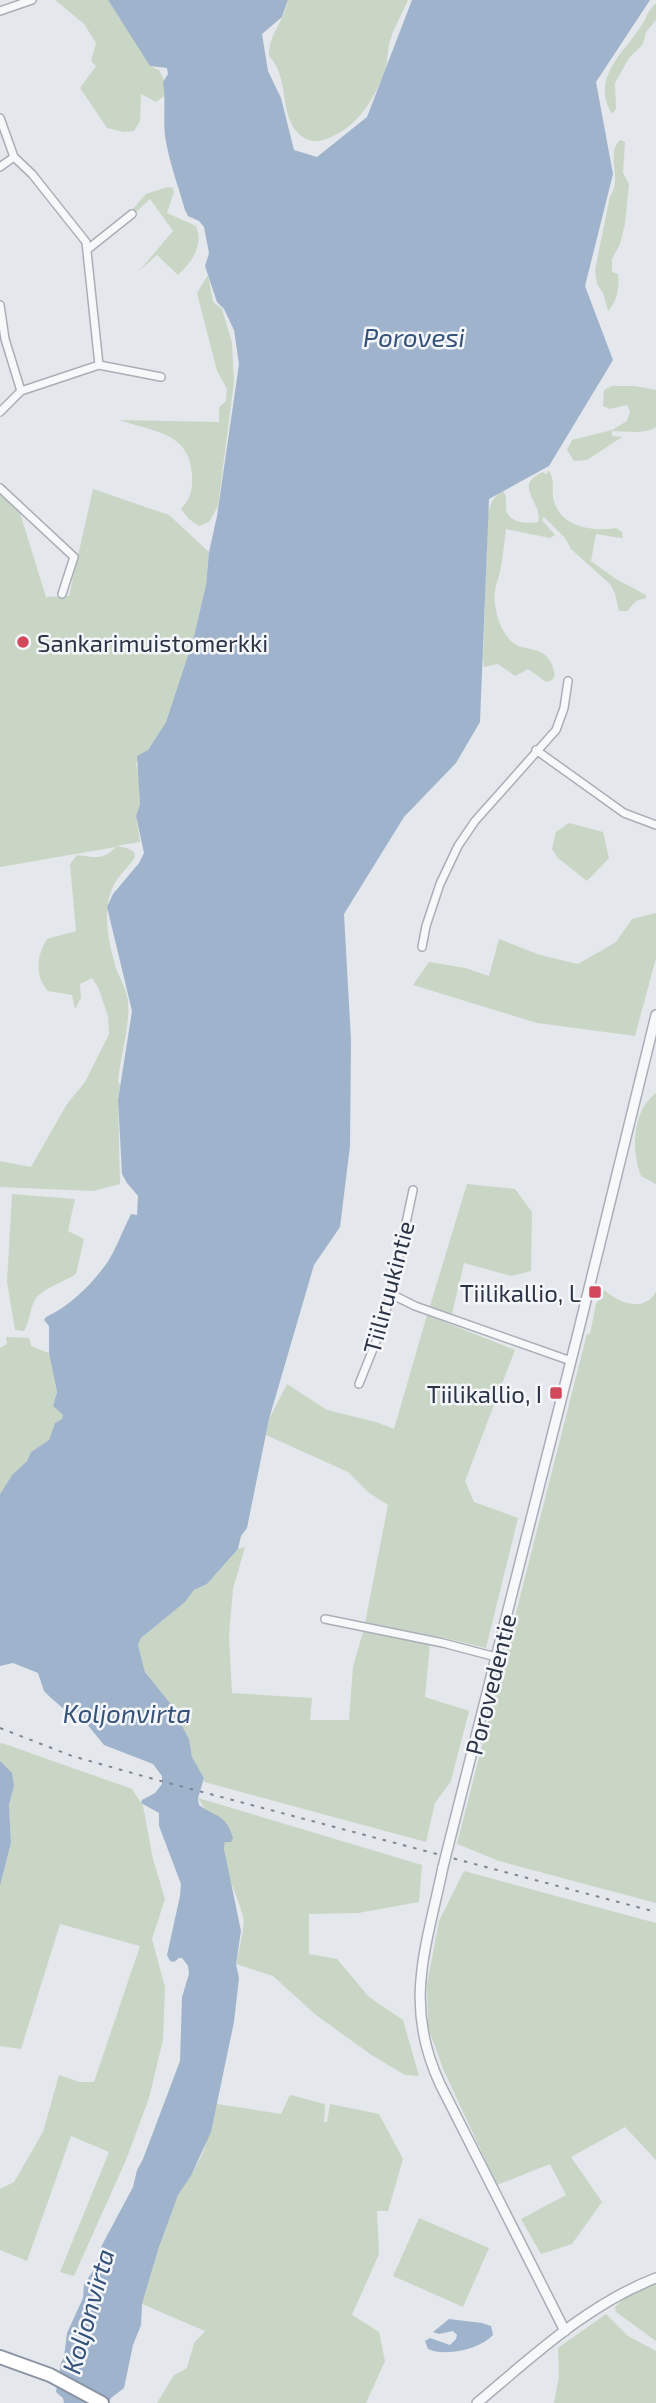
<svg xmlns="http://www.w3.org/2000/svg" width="656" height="2403" viewBox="0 0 656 2403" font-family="'Exo 2',sans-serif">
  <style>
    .green { fill: #c9d6c5 }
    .water { fill: #9fb4cc }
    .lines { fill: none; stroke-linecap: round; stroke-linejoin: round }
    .minor-casing { stroke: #a9aeb7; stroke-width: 10 }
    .tertiary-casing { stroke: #a9aeb7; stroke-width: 12 }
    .trunk-casing { stroke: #8b94a3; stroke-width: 16 }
    .minor { stroke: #f7f8fa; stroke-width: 7 }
    .tertiary { stroke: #f7f8fa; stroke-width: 9 }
    .trunk { stroke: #fff; stroke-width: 12 }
    .rail { stroke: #7d8696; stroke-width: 2; stroke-dasharray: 3.5 7; stroke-linecap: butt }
    .tertiary-bridge-casing { stroke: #a9aeb7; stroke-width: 12; stroke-linecap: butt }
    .tertiary-bridge { stroke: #f7f8fa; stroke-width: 9 }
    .poi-dot { fill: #d1495b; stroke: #f4f6f9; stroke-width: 2.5 }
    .labels { text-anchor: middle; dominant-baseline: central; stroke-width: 5; stroke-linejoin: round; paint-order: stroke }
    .poi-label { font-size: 24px; fill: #2b3445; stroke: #f4f6f9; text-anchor: end }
    .street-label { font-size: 24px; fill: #2b3445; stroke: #f4f6f9 }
    .water-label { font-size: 26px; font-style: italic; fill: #34527a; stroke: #f4f6f9 }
  </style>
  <rect width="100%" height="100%" fill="#e4e7ec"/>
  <path class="green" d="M55 0H108L122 22 142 46 150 66 159 70 164 79V96L156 102 141 94 140 121 134 131 124 132 107 128 80 88 96 66 91 61 96 43 84 24Z
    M288 0H408C402 14 393 29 389 44 387 53 388 62 385 70 375 99 357 127 329 138 318 143 307 142 299 134 278 113 290 77 269 56 269 33 285 20 288 0Z
    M656 3V20L646 32 643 44 629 58 615 83 616 109 612 114C590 78 624 53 641 26 649 15 645 14 656 3Z
    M620 140 625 142 623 173 629 184 625 224 620 244 612 259V272L618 274C620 287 617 302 608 311L603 293 597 284 595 270 610 196C623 180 605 155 620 140Z
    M168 187 173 188 174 192 167 213 196 226C204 245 192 262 178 275L157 255 139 271 173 231 150 199 136 212 132 210 146 194Z
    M208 275 213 302 222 309 232 343 234 382 218 506 209 522 199 526 189 519 181 509C191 498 193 489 192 474 189 431 152 432 120 420L219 422V407L226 401 227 389 217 371 197 293Z
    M612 386H635L656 390V427C643 435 627 431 612 431V436L622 437 587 460 574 461 567 450 572 440 612 430 627 421 630 411 627 405 610 409 603 406 604 390Z
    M548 470C555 478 552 487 553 497 558 527 592 532 616 528L622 532 623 538H621L596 534 591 561 616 579 646 595V598L636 601 627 611H619L615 594 611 585 571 549 565 538 544 517 542 520 555 535 550 538 506 529C504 543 503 558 500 572 497 583 493 592 495 603 496 617 502 633 512 642 526 654 550 642 555 676L552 680 546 682 528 669 515 676 498 664 484 667 483 658 488 513C491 502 493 497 503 491 509 499 504 505 507 513 512 523 529 524 538 522 544 504 511 485 543 472L547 475Z
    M93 489 169 515 209 552 206 585 193 640 166 722 148 750 136 763 139 778 140 804 136 816 140 842 116 846 127 848 134 852 135 857C130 865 123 871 118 878 101 902 107 935 114 961 117 976 127 987 128 1002 130 1029 120 1056 118 1082L120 1085 118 1100 120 1184 93 1191 0 1187V1161L31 1167 67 1104 85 1082 109 1034 108 1016 98 987 92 978 80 984 81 998 75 1009 72 995 48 991C34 976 37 955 47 939L76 931 70 864 77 855C95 857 102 861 116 847L0 867V492L20 513 46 597 69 596Z
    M569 823 603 832 609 858 587 881 558 858 552 849 556 832Z
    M656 913V958L635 1036 537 1023 413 985 429 962 465 968 489 976 499 939 540 955 578 964 616 942 632 919Z
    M656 1093V1184L641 1176C631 1151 632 1111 656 1093Z
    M467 1184 515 1189 532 1212 531 1271 511 1276 464 1263 452 1314 430 1306Z
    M12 1194 75 1199 68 1231 84 1239 76 1274C64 1282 45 1287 36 1298 30 1307 30 1321 24 1331L15 1330 7 1282Z
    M604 1290C619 1303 644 1313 656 1292V1903L499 1861 457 1844 587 1334H590L596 1304Z
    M427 1315 515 1350 465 1481 474 1502 518 1518 486 1648 445 1638 365 1623 388 1505 368 1492 348 1472 266 1435 269 1419 287 1384 327 1410 376 1422 394 1429Z
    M6 1337 29 1338 31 1346 49 1353 57 1392 53 1406 63 1415 62 1419 55 1423 49 1440 31 1452 27 1461 12 1475 0 1494V1348L7 1344Z
    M245 1547 233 1589 229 1635 232 1693 312 1698 310 1720H349L353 1667 363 1632 430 1643 425 1697 469 1711 451 1781 435 1803 426 1842 204 1782V1778L192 1757 189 1739 170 1703 145 1672 138 1645 141 1638 185 1602 194 1590 207 1584 238 1549Z
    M2 1743 132 1789 143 1806 153 1859 165 1899 152 1939 165 1987 163 2040 149 2098 126 2160 74 2276 60 2272 109 2152 71 2136 27 2261 0 2250V2189L14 2182 43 2132 59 2075 80 2082H94L140 1946 60 1924 21 2049 0 2046V1886L11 1843 9 1805 14 1786 0 1761V1744Z
    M198 1798 422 1865 419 1902 358 1913 309 1914V1954L337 1959 369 1997 403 2020 419 2076 405 2075 373 2056 316 2015 273 1976 236 1964C238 1952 246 1926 243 1916 237 1891 220 1868 225 1842Z
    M464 1871 656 1923V2160L625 2127 571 2157 602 2202 572 2244 541 2254 521 2219 566 2195 550 2164 497 2185 444 2071 428 2027 427 1984 439 1921Z
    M290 2095 325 2104 324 2122H327L330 2104 379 2114 403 2159 388 2211H377L379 2254 352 2315 379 2332 385 2361 366 2403H157L174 2375 187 2368 194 2343 205 2331 142 2304 158 2250 178 2194 191 2176 203 2153 217 2104 281 2114Z
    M419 2218 489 2248 463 2307 393 2276Z
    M656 2285V2341L616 2312 615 2307 628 2295Z
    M606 2314 628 2336 656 2351V2403H554L559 2376 558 2348Z"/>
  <path class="water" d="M108 0H288L282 17 262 34 268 71 281 98 294 150 317 157 367 117 412 0H650L596 82 613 174 585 286 613 360 549 466 489 499 480 722 456 763 404 817 344 914 351 1040 350 1146 340 1227 314 1265 269 1419 247 1528 241 1536 238 1549 207 1584 194 1590 185 1602 141 1638 138 1645 145 1672 170 1703 189 1739 192 1757 204 1778 198 1798 199 1805C217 1818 226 1814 233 1838L231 1842H225L224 1849 241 1931 236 1964 239 1978 234 2022 211 2132 191 2176 178 2195 158 2250 142 2304 141 2325 133 2345 124 2388 111 2398 109 2403H64L63 2398 56 2392 61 2363 64 2357 67 2333 83 2298 84 2284 93 2271 102 2245 133 2187 137 2170 143 2159 180 2061 182 1997 189 1974 188 1966 182 1958H179L174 1962 170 1961 167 1955 180 1896 181 1884 159 1826V1813L141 1803 142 1800 155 1793 162 1784V1776L153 1764 104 1745 77 1712 65 1710 50 1697 44 1691 38 1673 13 1663 0 1666V1494L12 1475 27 1461 31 1452 49 1440 55 1423 62 1419 63 1415 53 1406 57 1392 49 1353V1326L44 1320 46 1317C70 1306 91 1285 107 1263 116 1249 123 1230 131 1214L137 1215 138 1196 127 1183 122 1174 118 1100 132 1011 107 907 113 894 139 863 144 853 136 816 140 804 137 756 148 750 166 722 193 640 206 585 209 552 217 516 239 364 234 330 224 309 217 302 205 266 209 253 204 227 199 221 188 216 185 210C178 185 169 162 165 136 163 118 166 100 163 82L168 74 167 68 150 66Z
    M0 1761 12 1773 14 1786 9 1805 11 1843 0 1886Z
    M449 2319 482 2323 491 2326 493 2335C480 2349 446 2357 428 2349L425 2341 430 2338 450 2345 456 2339 457 2335 453 2331 439 2334 433 2332Z"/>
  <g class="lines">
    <defs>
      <path id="minor" d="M0 11 32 0
        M0 118 14 157 32 174 86 242 99 365 21 391 0 412
        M0 167 14 157
        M88 249 132 214
        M0 305 5 339 21 391
        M99 365 161 377
        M0 488 74 557 62 594
        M536 750 624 813 656 825
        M422 947 426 926 440 884 458 846 475 821 556 730 564 708 568 681
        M391 1294 415 1306 571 1361
        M359 1384 379 1334 391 1294 413 1190
        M325 1619 443 1643 496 1657"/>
      <path id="tertiary" d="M448 1847 578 1333 656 1015
        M443 1867C426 1949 403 2004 440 2084L565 2331
        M477 2403C532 2357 588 2304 656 2278"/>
      <path id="trunk" d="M0 2357 50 2375 102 2403"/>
    </defs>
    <use href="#minor" class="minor-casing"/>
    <use href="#tertiary" class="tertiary-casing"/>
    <use href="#trunk" class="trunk-casing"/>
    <use href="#minor" class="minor"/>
    <use href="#tertiary" class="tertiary"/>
    <use href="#trunk" class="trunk"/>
    <path class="rail" d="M0 1728 72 1756 157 1780 656 1912"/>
    <defs>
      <path id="tertiary-bridge" d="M443 1867 448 1847"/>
    </defs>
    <use href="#tertiary-bridge" class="tertiary-bridge-casing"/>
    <use href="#tertiary-bridge" class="tertiary-bridge"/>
  </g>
  <g class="poi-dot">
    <circle cx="23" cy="642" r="7"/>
    <rect x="588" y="1285" width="14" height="14" rx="3.5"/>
    <rect x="549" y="1386" width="14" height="14" rx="3.5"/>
  </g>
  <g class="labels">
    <g class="poi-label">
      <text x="37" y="642" text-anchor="start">Sankarimuistomerkki</text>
      <text x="581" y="1292">Tiilikallio, L</text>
      <text x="542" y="1393">Tiilikallio, I</text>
    </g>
    <g class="street-label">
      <text transform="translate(388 1287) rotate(-75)">Tiiliruukintie</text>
      <text transform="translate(490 1684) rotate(-76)">Porovedentie</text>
    </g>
    <g class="water-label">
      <text x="414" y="336">Porovesi</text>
      <text x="127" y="1712">Koljonvirta</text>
      <text transform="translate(87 2311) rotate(-74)">Koljonvirta</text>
    </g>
  </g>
</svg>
